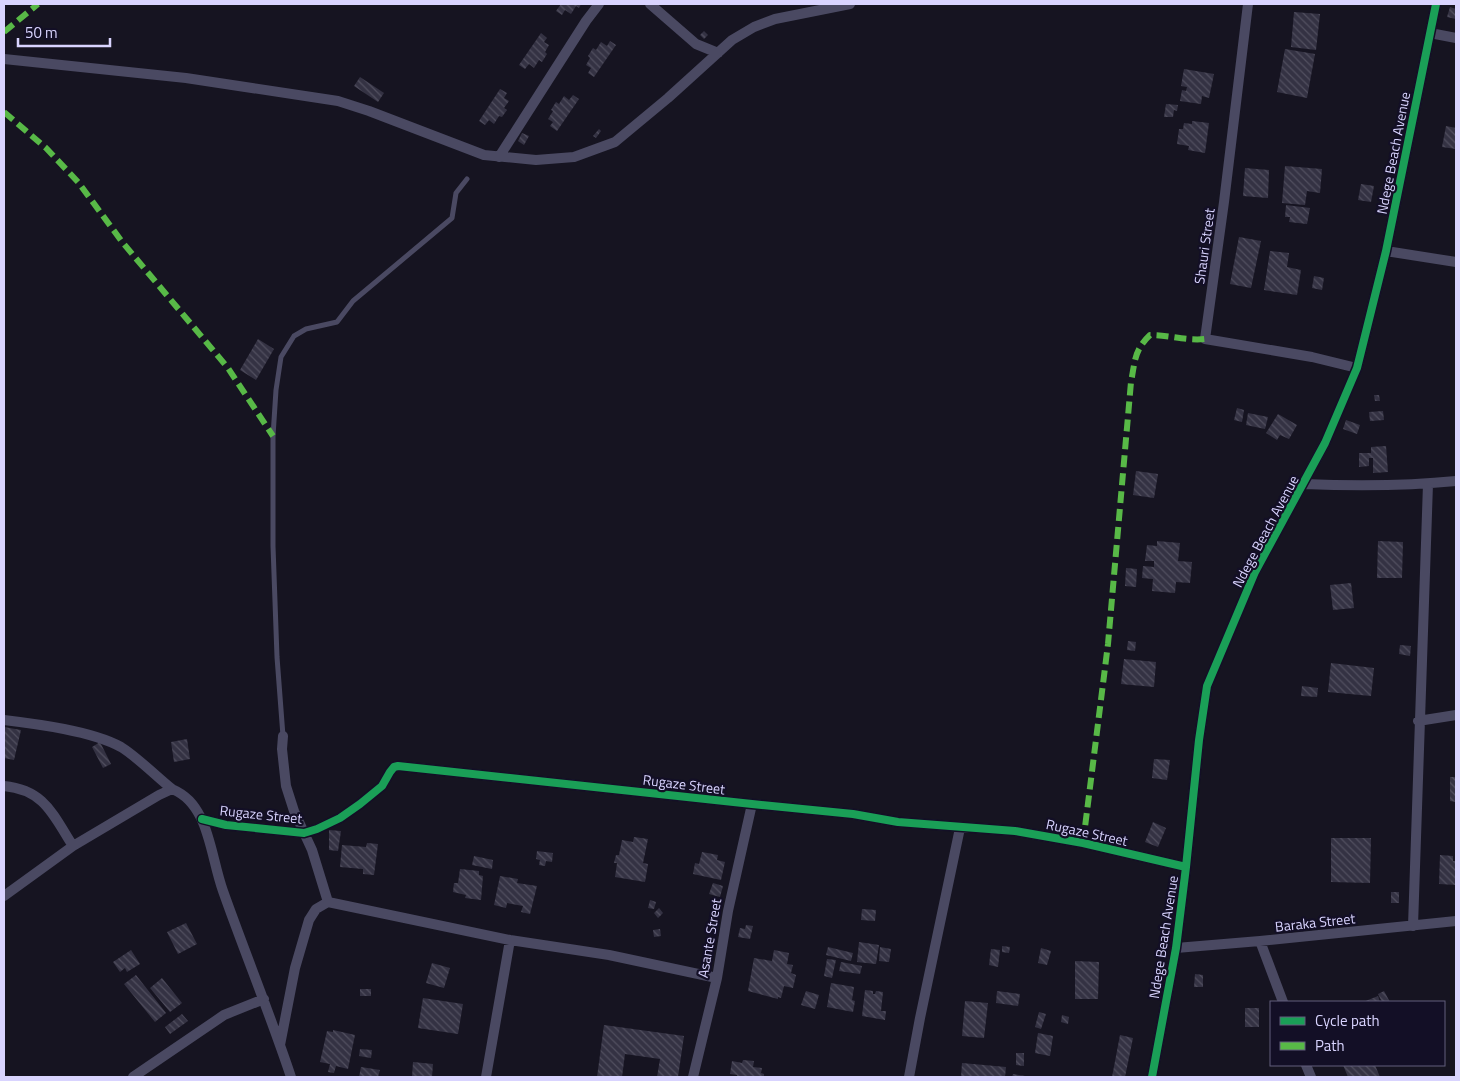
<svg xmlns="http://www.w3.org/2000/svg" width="1460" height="1081" viewBox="0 0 1460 1081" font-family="'Titillium Web',sans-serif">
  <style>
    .building { fill: url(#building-back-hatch) }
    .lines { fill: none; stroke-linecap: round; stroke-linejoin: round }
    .service { stroke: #4a4962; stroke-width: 5 }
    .minor { stroke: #4a4962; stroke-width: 10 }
    .quiet { stroke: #58b947; stroke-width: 6; stroke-dasharray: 12 6; stroke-linecap: butt }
    .cycleway-casing { stroke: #130f26; stroke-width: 11 }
    .cycleway { stroke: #1a9f57; stroke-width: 8 }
    .labels { text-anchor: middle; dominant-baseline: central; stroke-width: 4.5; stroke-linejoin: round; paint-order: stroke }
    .street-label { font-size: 14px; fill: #d9d4ff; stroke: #130f26 }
  </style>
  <defs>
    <pattern id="building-back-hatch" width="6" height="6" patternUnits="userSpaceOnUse" patternTransform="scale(1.25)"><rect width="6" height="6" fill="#343243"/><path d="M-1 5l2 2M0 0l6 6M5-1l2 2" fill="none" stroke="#514f5f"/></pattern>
  </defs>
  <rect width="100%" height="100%" fill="#161421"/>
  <path class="building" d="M561 4H581L579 8 576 6 571 14 565 10 562 15 556 11Z
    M1450 7 1456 9V19L1447 17Z
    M1294 12 1320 14 1316 50 1291 47Z
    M704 31 708 35 704 39 700 35Z
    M541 33 547 38 544 42 549 45 545 52 547 54 542 62 539 60 534 68 529 64 525 69 519 65Z
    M610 41 616 45 594 77 588 73 591 68 586 65 590 58 588 56 593 48 596 50 601 42 607 46Z
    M1285 49 1315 54 1307 98 1277 92Z
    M1184 69 1214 74 1209 98 1202 96 1201 104 1180 101 1182 90 1186 91 1187 87 1181 86Z
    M360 77 384 93 378 102 354 86Z
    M500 89 507 93 504 98 509 101 504 108 507 110 502 117 499 116 494 124 489 120 485 125 479 121Z
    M573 95 579 99 557 131 550 126 553 122 548 119 553 111 551 110 556 102 559 104 564 96 569 100Z
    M1166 104 1178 105 1177 111 1174 110 1173 117H1164Z
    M1192 121 1209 123 1205 153 1188 150 1189 146 1177 144 1179 129H1183L1184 123 1192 124Z
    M1446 126 1456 128V149L1442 147Z
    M599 129 601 131 596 138 593 136Z
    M522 133 529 136 524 145 518 141Z
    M1285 166 1322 169 1320 193 1307 191 1305 205 1282 203Z
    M1245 168 1269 170 1268 198 1243 196Z
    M1361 184 1374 186 1371 202 1358 200Z
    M1286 205 1310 208 1307 224 1289 222 1290 217H1285Z
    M1239 237 1261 241 1251 288 1230 284Z
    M1270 251 1289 253 1287 267 1301 270 1297 295 1264 290Z
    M1314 276 1324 278 1322 290 1312 288Z
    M258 339 274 349 256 380 240 370Z
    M1374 395H1379L1380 401H1375Z
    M1237 408 1244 410 1242 422 1234 420Z
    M1383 411 1384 420 1370 421 1369 412Z
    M1248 413 1268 417 1265 429 1246 425Z
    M1278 414 1297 425 1289 439 1280 435 1277 440 1266 433Z
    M1346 420 1360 425 1357 434 1343 429Z
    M1386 446 1388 472 1373 473V458H1369V466L1359 467V453H1371V447Z
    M1136 471 1158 474 1154 498 1133 495Z
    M1157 541 1180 543 1178 561 1192 562 1190 583 1176 582 1175 593 1152 591 1153 579 1142 578 1143 566 1154 567V561H1145L1147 545 1157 546Z
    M1378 541 1403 542 1402 578H1377Z
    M1126 568 1137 569 1136 587 1125 586Z
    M1351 583 1354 608 1333 610 1330 585Z
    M1128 641 1136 642 1135 651 1127 650Z
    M1400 645 1411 646 1410 656 1399 654Z
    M1124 659 1156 662 1154 687 1121 684Z
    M1331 663 1374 668 1371 696 1328 692Z
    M1302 686 1318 688 1317 697 1301 696Z
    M4 727 21 730 14 760 4 758Z
    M187 739 190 759 174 762 171 742Z
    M100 742 111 764 103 768 92 747Z
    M1154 759 1170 760 1167 780 1152 778Z
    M1450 777H1456V802L1450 801Z
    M1153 822 1166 828 1158 847 1145 842Z
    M329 830 341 831 338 851 329 850Z
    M634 837 648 839 643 863 648 864 645 882 615 877 617 863H614L616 855H619L622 840 633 842Z
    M1331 838H1371L1370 883 1331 882Z
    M367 843 378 844 374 875 363 874V869L340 867 342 845 366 847Z
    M537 851 553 853 552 862 546 861 545 866 539 865 540 860 536 859Z
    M702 852 718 855 717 860 725 862 721 880 693 874 695 863 699 864Z
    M1440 855 1453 856V861H1456V885L1439 884Z
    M474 856 493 860 492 869 472 865Z
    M460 869 479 871V875L483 876 481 900 465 898 466 895 453 892 454 883H458Z
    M500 876 518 879 517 883 537 886 530 914 521 912 523 906 507 903 506 908 494 905Z
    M713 883 723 886 720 897 709 894Z
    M1391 892H1399V903H1391Z
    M650 900 656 902 654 909 648 908Z
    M659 908 663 913 658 918 654 913Z
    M862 909 876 910 875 921 861 920Z
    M186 923 197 944 178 954 167 932Z
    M746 925 753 926 750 939 738 937 740 928 745 929Z
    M660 929 661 936 654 937 653 930Z
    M859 942 879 945 876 964 857 962Z
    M1002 946 1010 947 1009 953 1002 952Z
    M828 947 853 953 851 961 826 955Z
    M880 947 891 949 889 962 879 961Z
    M1041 948 1051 951 1047 965 1038 963Z
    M991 949 1000 950 998 967 989 965Z
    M131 950 140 964 127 972 125 968 120 972 113 962Z
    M774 950 789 953 787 964 793 965 791 973 796 975 793 988 784 986 781 998 778 997V999L748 991 754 958 772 961Z
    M827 959 836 960 832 978 824 976Z
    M1075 961 1099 962 1098 999H1075Z
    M841 962 862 966 860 974 839 971Z
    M432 963 450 968 444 988 426 983Z
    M1195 974 1203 975V987H1194Z
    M136 975 166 1013 155 1022 124 984Z
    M162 978 182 1003 170 1012 150 988Z
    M831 983 854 987 852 1000 855 1001 853 1012 827 1007Z
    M360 989H371V996H360Z
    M865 990 873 991V994H875L876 991 883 992 881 1011H886L885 1020 862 1016Z
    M806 991 819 995 815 1009 801 1005Z
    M997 991 1020 994 1018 1006 996 1003Z
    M1384 991 1390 1002H1382L1378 994Z
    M1378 996 1380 1002H1363Z
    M423 998 463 1004 458 1034 418 1028Z
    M965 1001 988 1003 984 1038 962 1036Z
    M1245 1008H1259V1027H1245Z
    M1039 1012 1046 1014 1041 1029 1035 1027Z
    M182 1014 188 1021 170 1034 165 1027Z
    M1062 1015 1069 1017 1068 1024 1061 1022Z
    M604 1025 684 1036 678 1077H657L660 1059 625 1054 622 1077H597Z
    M333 1030 355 1035 348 1069 336 1066 334 1073 328 1072 330 1064 320 1062 327 1031 333 1032Z
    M1038 1033 1053 1036 1050 1056 1035 1053Z
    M1120 1035 1133 1038 1125 1077H1112Z
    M360 1049 372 1050 371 1058 359 1056Z
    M1016 1053H1024V1066L1016 1065Z
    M743 1060 754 1061 753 1067 762 1068 761 1073 764 1074V1077H737V1075L730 1074 732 1061 742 1063Z
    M413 1062 433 1064 432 1077H412Z
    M962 1063 1006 1067 1005 1077H961Z
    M1343 1065H1375L1380 1077H1348Z
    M361 1067 380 1070 378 1077H359Z
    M1013 1074 1025 1076V1077H1012Z"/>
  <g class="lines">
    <path class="service" d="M283 736 277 657 273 546V436L276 390 281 357 294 336 306 329 337 322 353 301 452 218 456 193 467 179"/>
    <path class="minor" d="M650 4 696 44 718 53
      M1248 4 1224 202 1205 339 1312 357 1357 368
      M1430 33 1456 38
      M4 59 186 78 338 101 369 111 484 155 536 160 574 157 615 142 668 98 732 40 754 27 775 19 850 4
      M499 157 586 21 599 4
      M1386 251 1456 262
      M1304 484C1355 486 1406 486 1456 481
      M4 720C37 724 92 731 121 747 136 756 157 777 172 789
      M1418 721 1456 715
      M283 736 282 749 286 786 294 811 312 850 328 902
      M4 786C45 790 53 815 73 846
      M202 819 226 825 304 833 317 829 340 818 360 804 382 786 390 772 394 767 398 766 752 804 853 814 898 822 1015 831 1083 843 1186 867
      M4 896 73 846 159 795 172 789C186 795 194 804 201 818 211 838 215 869 223 891 245 953 270 1014 291 1077
      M1413 926 1428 484
      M1260 941 1283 1002
      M1176 948 1260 941 1456 921
      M280 1045 295 968 309 920 316 909 328 902 510 940 609 955 717 978
      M1306 1065 1311 1077
      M133 1077 224 1015 264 999
      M486 1077 510 940
      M693 1077 717 978 728 911 752 804
      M909 1077 920 1018 960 828
      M1152 1077 1176 948 1186 867 1199 740 1207 686 1255 572 1325 443 1357 368 1386 251 1436 4"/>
    <path class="quiet" d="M4 32 38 4
      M4 112 46 148 78 182 123 243 228 368 273 436
      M1083 843 1108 644 1131 382C1135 362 1134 350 1150 335 1169 335 1187 341 1205 339"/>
    <defs>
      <path id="cycleway" d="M202 819 226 825 304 833 317 829 340 818 360 804 382 786 390 772 394 767 398 766 752 804 853 814 898 822 1015 831 1083 843 1186 867
        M1152 1077 1176 948 1186 867 1199 740 1207 686 1255 572 1325 443 1357 368 1386 251 1436 4"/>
    </defs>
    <use href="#cycleway" class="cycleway-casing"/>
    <use href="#cycleway" class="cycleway"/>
  </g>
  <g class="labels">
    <g class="street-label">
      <text transform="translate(1393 153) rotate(-79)">Ndege Beach Avenue</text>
      <text transform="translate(1204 246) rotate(-82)">Shauri Street</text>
      <text transform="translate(1265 531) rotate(-62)">Ndege Beach Avenue</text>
      <text transform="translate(684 784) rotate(7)">Rugaze Street</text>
      <text transform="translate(261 814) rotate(6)">Rugaze Street</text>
      <text transform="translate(1087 832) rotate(12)">Rugaze Street</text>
      <text transform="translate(1315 922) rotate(-6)">Baraka Street</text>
      <text transform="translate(1163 937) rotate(-81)">Ndege Beach Avenue</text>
      <text transform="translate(709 938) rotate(-80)">Asante Street</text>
    </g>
  </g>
  <rect width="1460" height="1081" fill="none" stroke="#d9d4ff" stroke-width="10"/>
  <rect x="1270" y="1001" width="175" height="65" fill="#130f26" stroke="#625e7d"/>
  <rect x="1280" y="1017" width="25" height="8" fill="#1a9f57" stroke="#625e7d"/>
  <text x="1315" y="1026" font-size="15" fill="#d9d4ff">Cycle path</text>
  <rect x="1280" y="1042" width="25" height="8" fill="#58b947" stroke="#625e7d"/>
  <text x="1315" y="1051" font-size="15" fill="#d9d4ff">Path</text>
  <path d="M18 38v8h92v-8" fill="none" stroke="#d9d4ff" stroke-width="2.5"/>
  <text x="25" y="38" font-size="15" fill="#d9d4ff" stroke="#130f26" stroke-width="4" paint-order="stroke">50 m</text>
</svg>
